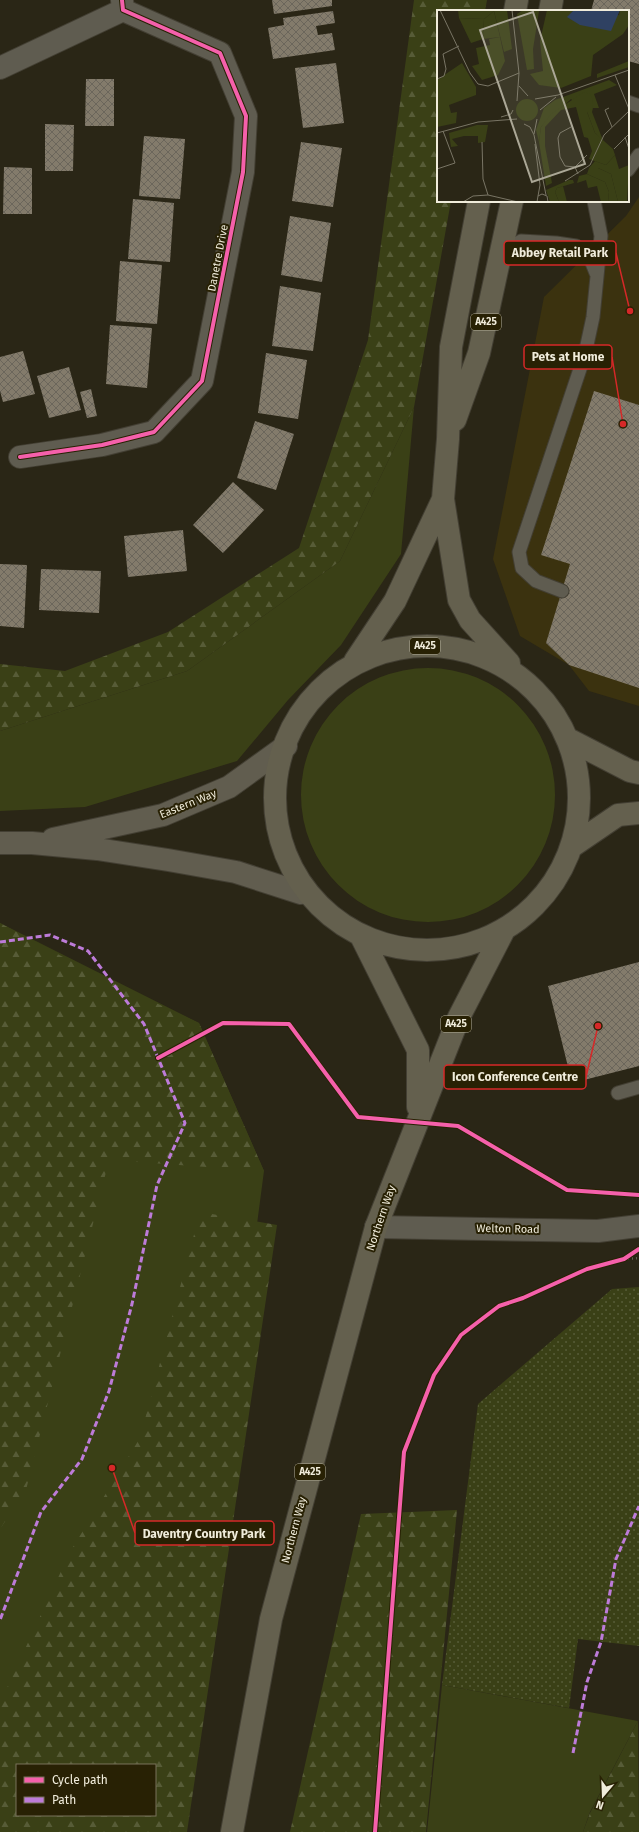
<svg xmlns="http://www.w3.org/2000/svg" width="639" height="1832" viewBox="0 0 639 1832" font-family="'Fira Sans',sans-serif">
  <style>
    .built { fill: #3b320f }
    .green { fill: #3a4016; fill-rule: evenodd }
    .forest { fill: url(#forest-firs); fill-rule: evenodd }
    .garden { fill: url(#garden-dots) }
    .building { fill: url(#building-cross-hatch) }
    .lines { fill: none; stroke-linecap: round; stroke-linejoin: round }
    .service-casing { stroke: #433f33; stroke-width: 15 }
    .minor-casing { stroke: #433f33; stroke-width: 24 }
    .secondary-casing { stroke: #433f33; stroke-width: 24 }
    .primary-casing { stroke: #433f33; stroke-width: 24 }
    .path { stroke: #656256; stroke-width: 2.5; stroke-dasharray: 1 3; stroke-linecap: butt }
    .service { stroke: #5f5c50; stroke-width: 13 }
    .minor { stroke: #5f5c50; stroke-width: 22 }
    .secondary { stroke: #615d4f; stroke-width: 22 }
    .primary { stroke: #64604e; stroke-width: 22 }
    .quiet { stroke: #bd7bd9; stroke-width: 3; stroke-dasharray: 6 3; stroke-linecap: butt }
    .cycleway-casing { stroke: #282104; stroke-width: 6 }
    .cycleway { stroke: #f560ab; stroke-width: 4 }
    .labels { text-anchor: middle; dominant-baseline: central; stroke-width: 4; stroke-linejoin: round; paint-order: stroke }
    .shield { fill: #282104; stroke: #b4af9a; stroke-width: 1 }
    .shield-label { font-size: 10px; font-weight: bold; fill: #f0ecdb }
    .street-label { font-size: 11px; fill: #f0ecdb; stroke: #282104 }
    .inset-road { fill: none; stroke: #797565; stroke-width: 1 }
    .view { fill: #aba796; fill-opacity: 0.15; stroke: #aba796; stroke-width: 2 }
    .inset-edge { fill: none; stroke: #f0ecdb; stroke-width: 2 }
    .leader { fill: none; stroke: #d62828; stroke-width: 1.5 }
    .callout-dot { fill: #d62828; stroke: #282104; stroke-width: 1.5 }
    .callout { fill: #282104; stroke: #d62828; stroke-width: 1.5 }
    .callout-label { font-size: 12px; text-anchor: middle; font-weight: bold; fill: #f0ecdb }
  </style>
  <defs>
    <pattern id="forest-firs" width="22" height="20" patternUnits="userSpaceOnUse"><rect width="22" height="20" fill="#3a4016"/><path d="M5 1l3.5 6h-7zM16 11l3.5 6h-7z" fill="#575c37"/></pattern>
    <pattern id="garden-dots" width="8" height="8" patternUnits="userSpaceOnUse"><rect width="8" height="8" fill="#3a4016"/><path d="M2 2h.1M6 6h.1" fill="none" stroke="#575c37" stroke-width="1.8" stroke-linecap="round"/></pattern>
    <pattern id="building-cross-hatch" width="8" height="8" patternUnits="userSpaceOnUse"><rect width="8" height="8" fill="#837b6b"/><path d="M0 0l8 8M0 8l8-8" fill="none" stroke="#6b665b"/></pattern>
  </defs>
  <rect width="100%" height="100%" fill="#2a2616"/>
  <path class="built" d="M639 197V706L589 691 569 665 520 636 493 559 544 297 626 216Z"/>
  <path class="green" d="M414 407 401 554 341 645 288 700 237 761 85 807 0 811V731L187 671 340 561Z
    M301 795a127 127 0 1 1 254 0a127 127 0 1 1-254 0Z
    M0 923 199 1023 264 1171 177 1832H0ZM17 1765H155V1815H17Z
    M442 1685 638 1721 590 1812 583 1832H427Z"/>
  <path class="forest" d="M414 0H487L485 11H438V201H451L414 407 340 561 187 671 0 731V664L65 671 168 632 299 548 368 340Z
    M0 923 102 978 199 1023 264 1171 109 1160 26 1490 0 1529Z
    M200 1212 277 1225 187 1832H0V1703L70 1552 140 1438ZM17 1765H155V1815H17Z
    M457 1510 426 1832H290L361 1514Z
    M638 1721 639 1832H583L590 1813Z"/>
  <path class="garden" d="M639 1287V1646L578 1639 569 1708 442 1685 478 1404 612 1289Z"/>
  <path class="building" d="M272 0H332V6L274 14Z
    M594 0H639V64L628 61V11H591Z
    M333 11 335 23 316 26 318 35 332 33 335 50 273 59 268 28 284 25 283 18Z
    M336 63 344 123 303 128 295 68Z
    M86 79H114V126H85Z
    M45 124 74 125 73 171H45Z
    M144 136 185 139 180 199 139 196Z
    M301 142 342 148 333 207 292 201Z
    M4 167 32 168V214H3Z
    M133 199 174 203 170 262 128 259Z
    M290 216 331 223 322 282 281 275Z
    M120 261 162 265 157 324 116 321Z
    M280 286 321 293 313 351 272 346Z
    M110 325 152 328 147 388 106 384Z
    M23 351 35 394 3 402 0 391V357Z
    M266 353 307 360 298 419 258 413Z
    M69 367 81 410 49 418 37 376Z
    M91 389 97 416 87 418 80 392Z
    M594 391 639 405V688L569 665 546 643 570 564 541 555Z
    M255 421 294 434 276 490 237 478Z
    M233 482 264 510 223 553 193 525Z
    M183 530 187 571 128 577 124 536Z
    M0 564 27 565 24 628 0 626Z
    M41 569 101 571 99 613 39 610Z
    M639 962V1066L572 1083 548 986Z"/>
  <g class="lines">
    <defs>
      <path id="service" d="M628 102 639 106
        M628 170 639 155
        M501 253 521 241 556 243 576 246 590 258 596 273
        M562 591 536 581 522 568 519 552 585 354 593 317 601 236 594 201
        M618 1093 639 1087"/>
      <path id="minor" d="M0 68 123 10
        M20 457 102 445 154 432 202 381 243 172 246 116 220 53 123 10 122 0
        M376 1227 598 1231 639 1226"/>
      <path id="secondary" d="M53 839 163 815 229 787 286 746
        M0 843H32L97 849 168 860 236 872 301 893"/>
      <path id="primary" d="M515 11 517 0
        M550 11 552 0
        M479 201 451 347 448 439 443 499 459 600 470 620 509 663
        M455 420 479 353 512 201
        M275 798a152 152 0 1 1 304 0a152 152 0 1 1-304 0Z
        M355 661 395 601 443 499
        M568 739 630 771 639 773
        M574 845 618 815 639 813
        M362 938 418 1050V1107
        M232 1832 271 1619 376 1227 459 1017 503 932"/>
    </defs>
    <use href="#service" class="service-casing"/>
    <use href="#minor" class="minor-casing"/>
    <use href="#secondary" class="secondary-casing"/>
    <use href="#primary" class="primary-casing"/>
    <path class="path" d="M624 1259 639 1258"/>
    <use href="#service" class="service"/>
    <use href="#minor" class="minor"/>
    <use href="#secondary" class="secondary"/>
    <use href="#primary" class="primary"/>
    <path class="quiet" d="M0 942 50 935 88 951 144 1024 185 1123 157 1185 132 1304 109 1391 82 1459 41 1512 0 1620
      M573 1753 587 1682 601 1642 616 1559 639 1506"/>
    <defs>
      <path id="cycleway" d="M20 457 102 445 154 432 202 381 243 172 246 116 220 53 123 10 122 0
        M158 1058 223 1023 289 1024 358 1117 458 1126 567 1190 639 1195
        M375 1832 404 1452 434 1375 461 1335 499 1306 523 1298 587 1269 624 1259 639 1249"/>
    </defs>
    <use href="#cycleway" class="cycleway-casing"/>
    <use href="#cycleway" class="cycleway"/>
  </g>
  <g class="labels">
    <g class="shield">
      <rect x="471" y="314" width="30" height="16" rx="3"/>
      <rect x="410" y="638" width="30" height="16" rx="3"/>
      <rect x="441" y="1016" width="30" height="16" rx="3"/>
      <rect x="295" y="1464" width="30" height="16" rx="3"/>
    </g>
    <g class="shield-label">
      <text x="486" y="322">A425</text>
      <text x="425" y="646">A425</text>
      <text x="456" y="1024">A425</text>
      <text x="310" y="1472">A425</text>
    </g>
    <g class="street-label">
      <text transform="translate(218 258) rotate(-79)">Danetre Drive</text>
      <text transform="translate(188 804) rotate(-22)">Eastern Way</text>
      <text transform="translate(381 1218) rotate(-71)">Northern Way</text>
      <text transform="translate(508 1229) rotate(1)">Welton Road</text>
      <text transform="translate(294 1530) rotate(-75)">Northern Way</text>
    </g>
  </g>
  <g transform="translate(437 10)">
    <rect width="192" height="192" fill="#2a2616"/>
    <path d="M57 1 63 27 46 29 47 9ZM25 53 39 77V85L12 95 14 103 20 102 19 113 0 117V70ZM172 70 180 75 157 84 162 98H156L155 102 167 133 158 123 150 102 134 89 104 117 102 132 99 120 107 98 118 90ZM79 100a11 11 0 1 1 22 0a11 11 0 1 1-22 0ZM178 145 182 159 192 155 190 192H181L174 164 161 158H152L158 151 169 155ZM150 164 168 172 172 182 171 192H164L160 176 151 178 149 170 140 173 142 166ZM126 176 130 192H122L118 182 120 178Z" fill="#3a4016"/>
    <path d="M47 0H70L75 39 67 42 57 1 47 9 46 29 34 33 22 8 47 9ZM86 0 102 1 96 39 97 59 90 60 80 4ZM110 0H137L131 7 182 5 183 0H192V15L186 24 156 45 154 66 124 78 102 75 93 64 106 61 103 31ZM192 51V57L160 68V64ZM147 82 153 84 156 90 155 99 150 102 158 123 176 139 178 145 169 155 152 149 155 141 151 128 147 127 139 97 124 100 108 117V136L115 173 109 176 102 132 104 117 114 104ZM40 115H51L48 132 41 133V126H27L15 129 21 136 14 137 12 123ZM152 158H161L174 164 181 192H171L172 182 168 172 150 164ZM132 170H136L137 173 120 178 118 182 122 192H113L109 180Z" fill="#3a4016"/>
    <path d="M21 0H47V9L22 8Z" fill="#3a4016"/>
    <path d="M63 27 68 51 61 65 45 70 35 56 42 54 39 38 53 35 52 29Z" fill="#3a4016"/>
    <path d="M137 0H183L174 21 143 15 130 7Z" fill="#2f4162"/>
    <path class="inset-road" d="M3 0 33 63 41 74 51 76 82 63M75 0 82 63 80 91M178 65 192 99M0 69 7 66 9 59 6 44 22 36M82 76 91 86M98 89 121 85 192 60M172 98 168 100 175 117M103 100 119 87M64 107 74 104 76 100M87 114 93 117 97 125 109 185M134 117 123 123 121 128 123 147 128 156 138 157 141 164M0 123 41 112 80 109M97 124 100 109M188 127 192 139M45 132 46 169 51 185M98 134 103 175 101 186M177 139 192 124M138 157 150 145M0 159 18 153 6 121M128 171 153 155 167 125 192 101M26 192 36 186 51 185 81 192M100 192 101 186 105 184 110 186 111 192"/>
    <path class="view" d="M96 2 148 154 95 172 43 20Z"/>
    <rect width="192" height="192" class="inset-edge"/>
  </g>
  <path class="leader" d="M630 311L616 253M623 424L612 357M598 1026L586 1077M112 1468L135 1533"/>
  <g class="callout-dot">
    <circle cx="630" cy="311" r="4"/>
    <circle cx="623" cy="424" r="4"/>
    <circle cx="598" cy="1026" r="4"/>
    <circle cx="112" cy="1468" r="4"/>
  </g>
  <g class="callout">
    <rect x="504" y="241" width="112" height="24" rx="4"/>
    <rect x="524" y="345" width="88" height="24" rx="4"/>
    <rect x="444" y="1065" width="142" height="24" rx="4"/>
    <rect x="135" y="1521" width="139" height="24" rx="4"/>
  </g>
  <g class="callout-label">
    <text x="560" y="257">Abbey Retail Park</text>
    <text x="568" y="361">Pets at Home</text>
    <text x="515" y="1081">Icon Conference Centre</text>
    <text x="204" y="1538">Daventry Country Park</text>
  </g>
  <rect x="16" y="1764" width="140" height="52" fill="#282104" stroke="#78725a"/>
  <rect x="24" y="1777" width="20" height="6" fill="#f560ab" stroke="#78725a"/>
  <text x="52" y="1784" font-size="12" fill="#f0ecdb">Cycle path</text>
  <rect x="24" y="1797" width="20" height="6" fill="#bd7bd9" stroke="#78725a"/>
  <text x="52" y="1804" font-size="12" fill="#f0ecdb">Path</text>
  <g transform="translate(603 1796) rotate(199)" stroke="#282104" stroke-width="3" paint-order="stroke">
  <path d="M0-3L7 15L0 10L-7 15Z" fill="#f0ecdb"/>
  <text y="-6" font-size="11" font-weight="bold" text-anchor="middle" fill="#f0ecdb">N</text>
  </g>
</svg>
